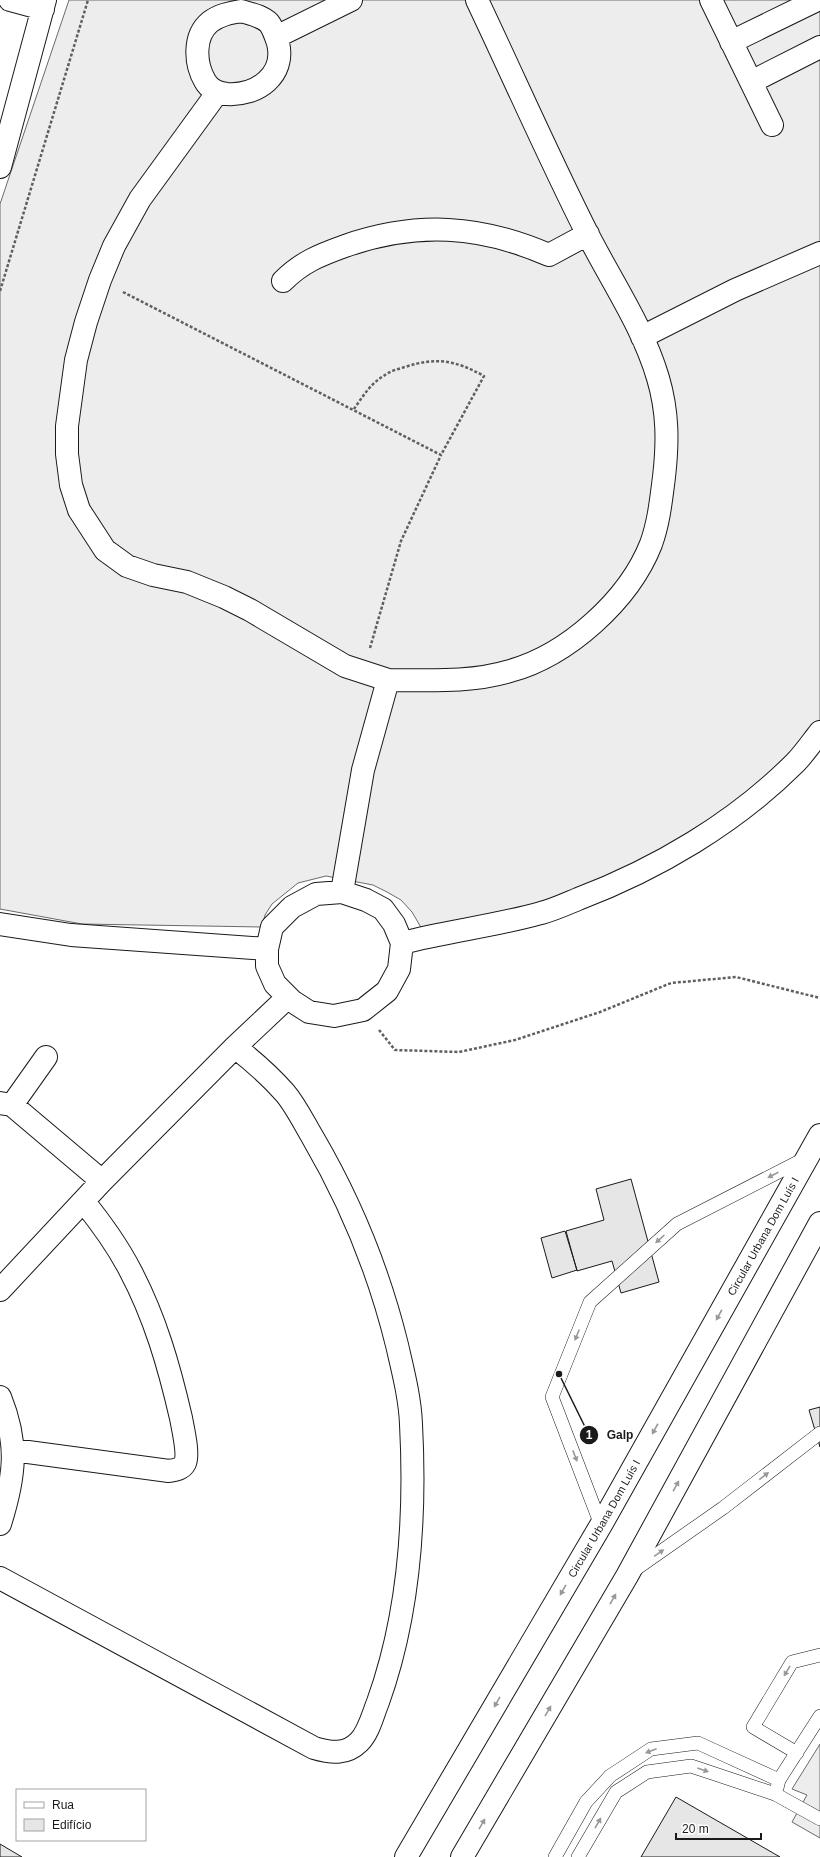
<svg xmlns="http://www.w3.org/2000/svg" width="820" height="1857" viewBox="0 0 820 1857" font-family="Helvetica,sans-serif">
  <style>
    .built { fill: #ededed; stroke: #6a6a6a }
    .building { fill: #e6e6e6; stroke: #1a1a1a }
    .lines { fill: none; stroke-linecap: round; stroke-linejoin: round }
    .lane-casing { stroke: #1a1a1a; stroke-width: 14 }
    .street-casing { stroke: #1a1a1a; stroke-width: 24 }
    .highway-casing { stroke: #1a1a1a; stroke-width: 24 }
    .path { stroke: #5f5f5f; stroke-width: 2.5; stroke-dasharray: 3 2; stroke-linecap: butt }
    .lane { stroke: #fff; stroke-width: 13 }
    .street { stroke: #fff; stroke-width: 22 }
    .highway { stroke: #fff; stroke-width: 22 }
    .oneway { fill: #989898 }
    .labels { text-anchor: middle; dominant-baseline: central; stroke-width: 3; stroke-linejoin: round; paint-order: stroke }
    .street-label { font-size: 11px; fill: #1a1a1a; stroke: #fff }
    .leader { fill: none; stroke: #1a1a1a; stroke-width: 1.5 }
    .callout-dot { fill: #1a1a1a; stroke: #fff; stroke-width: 1.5 }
    .mark-label { font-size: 12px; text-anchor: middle; font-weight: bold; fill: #fff }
    .callout-label { font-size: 12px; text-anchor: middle; font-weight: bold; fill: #1a1a1a; stroke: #fff; stroke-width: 3; stroke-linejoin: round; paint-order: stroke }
  </style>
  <rect width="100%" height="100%" fill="#fff"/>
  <path class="built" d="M69 0H820V721L787 757 741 800 670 849 590 888 508 915 423 931 412 912 401 900 387 892 373 885 326 876 298 883 272 904 265 915 262 927 82 924 0 909V204Z
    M820 1744V1838L792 1822 807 1795 792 1789Z"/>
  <path class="building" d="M631 1179 659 1282 621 1293 612 1261 577 1271 566 1231 604 1220 596 1189Z
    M565 1231 577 1270 552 1278 541 1238Z
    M820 1407V1447L809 1410Z
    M676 1797 780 1857H641Z
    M0 1844 22 1857H0Z"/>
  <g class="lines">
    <defs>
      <path id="lane" d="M601 1525 552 1397 590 1302 677 1224 804 1159
        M633 1571 723 1508 820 1433
        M797 1753 753 1727 792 1662 820 1655
        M777 1788 779 1780 820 1716
        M555 1857 586 1802 610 1776 651 1749 698 1743 779 1780
        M578 1857 616 1792 647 1772 691 1766 775 1794 820 1819"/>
      <path id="street" d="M10 0 43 9
        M711 0 772 125
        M241 11C251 14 262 16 269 23 273 28 276 37 278 43 286 75 257 96 227 94 218 93 210 90 205 81 195 64 193 36 210 22 219 15 230 13 241 11Z
        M276 37 351 0
        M731 42 817 0
        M751 82 820 47
        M217 93 140 199 114 246 100 280 86 322 76 360 67 426V454L71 485 79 510 105 550 127 566 153 575 187 582 224 597 250 610 345 666 388 680 363 770 342 892
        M0 167 45 0
        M283 281C302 262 320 255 345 246 417 221 480 225 549 255L588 234
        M642 337 735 290 820 253
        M388 680C429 680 470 683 510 671 568 655 629 600 651 544 659 522 661 500 664 477 668 442 668 412 658 378 643 327 612 282 588 235 549 158 514 78 477 0
        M342 892 366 900 383 909 394 924 402 943 399 969 387 991 363 1010 334 1016 309 1012 292 1001 275 984 267 966V949L272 927 292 907 316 894Z
        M0 924 71 935 267 949
        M402 943C448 931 495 926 541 913 553 910 566 904 578 899 657 869 735 823 795 763 804 754 812 742 820 732
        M235 1047 288 997
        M0 1103 12 1105 102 1181
        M12 1105 46 1057
        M0 1290 102 1181 235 1047C253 1061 270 1076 285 1093 296 1106 304 1123 313 1138 351 1203 379 1272 397 1345 403 1371 410 1398 411 1424 416 1518 410 1613 378 1702 373 1714 369 1732 359 1742 346 1755 331 1753 314 1748L0 1578
        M0 1397C19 1444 15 1476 0 1524
        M13 1450 169 1471C175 1470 182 1469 185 1463 189 1454 183 1429 181 1418 169 1366 155 1317 130 1270 117 1245 101 1223 84 1202"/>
      <g id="highway">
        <path id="s1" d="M406 1857 601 1525 820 1135"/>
        <path d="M462 1857 627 1576 820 1223"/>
      </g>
    </defs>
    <use href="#lane" class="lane-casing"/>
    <use href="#street" class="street-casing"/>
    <use href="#highway" class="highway-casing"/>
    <path class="path" d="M0 291 88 0
      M123 292 441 455 484 376C455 360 436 357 405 367 398 369 390 371 385 375 371 383 363 396 354 409
      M370 648 401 541 441 455
      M379 1030 395 1050 459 1052 515 1040 600 1012 671 983 736 977 820 998"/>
    <use href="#lane" class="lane"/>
    <use href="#street" class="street"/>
    <use href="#highway" class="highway"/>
  </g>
  <defs><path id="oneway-solid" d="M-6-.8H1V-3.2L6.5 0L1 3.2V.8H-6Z"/></defs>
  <g class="oneway">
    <use href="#oneway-solid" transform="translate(773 1175) rotate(153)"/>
    <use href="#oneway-solid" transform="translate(660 1239) rotate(138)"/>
    <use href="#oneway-solid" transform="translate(719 1315) rotate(119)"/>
    <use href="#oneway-solid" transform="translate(577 1335) rotate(112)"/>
    <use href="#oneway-solid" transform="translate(655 1429) rotate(119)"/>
    <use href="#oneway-solid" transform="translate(575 1456) rotate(69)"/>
    <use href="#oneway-solid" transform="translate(764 1476) rotate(-38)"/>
    <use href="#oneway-solid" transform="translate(676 1486) rotate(-61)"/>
    <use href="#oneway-solid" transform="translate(659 1553) rotate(-35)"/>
    <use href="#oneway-solid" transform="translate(563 1590) rotate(120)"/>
    <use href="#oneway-solid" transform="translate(613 1599) rotate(-60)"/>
    <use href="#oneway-solid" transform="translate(787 1671) rotate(121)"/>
    <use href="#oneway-solid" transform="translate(497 1702) rotate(120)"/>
    <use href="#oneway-solid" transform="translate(548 1711) rotate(-60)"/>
    <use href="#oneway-solid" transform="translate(651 1751) rotate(159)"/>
    <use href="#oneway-solid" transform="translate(703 1770) rotate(19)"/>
    <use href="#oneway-solid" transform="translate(598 1823) rotate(-60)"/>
    <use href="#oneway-solid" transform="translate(482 1824) rotate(-60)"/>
  </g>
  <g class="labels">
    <g class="street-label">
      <text stroke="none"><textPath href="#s1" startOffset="716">Circular Urbana Dom Luís I</textPath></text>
      <text stroke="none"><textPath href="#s1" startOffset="392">Circular Urbana Dom Luís I</textPath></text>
    </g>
  </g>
  <path class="leader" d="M559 1374L589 1435"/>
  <g class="callout-dot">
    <circle cx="559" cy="1374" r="4"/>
    <circle cx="589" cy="1435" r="10"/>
  </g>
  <g class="mark-label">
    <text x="589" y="1439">1</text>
  </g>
  <g class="callout-label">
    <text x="620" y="1439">Galp</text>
  </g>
  <rect x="16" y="1789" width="130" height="52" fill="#ffffff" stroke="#a3a3a3"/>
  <rect x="24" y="1802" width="20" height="6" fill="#ffffff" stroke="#a3a3a3"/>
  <text x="52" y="1809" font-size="12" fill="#1a1a1a">Rua</text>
  <rect x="24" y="1819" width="20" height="12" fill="#e6e6e6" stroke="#a3a3a3"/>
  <text x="52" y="1829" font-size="12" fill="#1a1a1a">Edifício</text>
  <path d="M676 1833v6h85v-6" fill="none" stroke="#1a1a1a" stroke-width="2"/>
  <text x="682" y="1833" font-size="12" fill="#1a1a1a" stroke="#ffffff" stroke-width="3" paint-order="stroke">20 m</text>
</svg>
